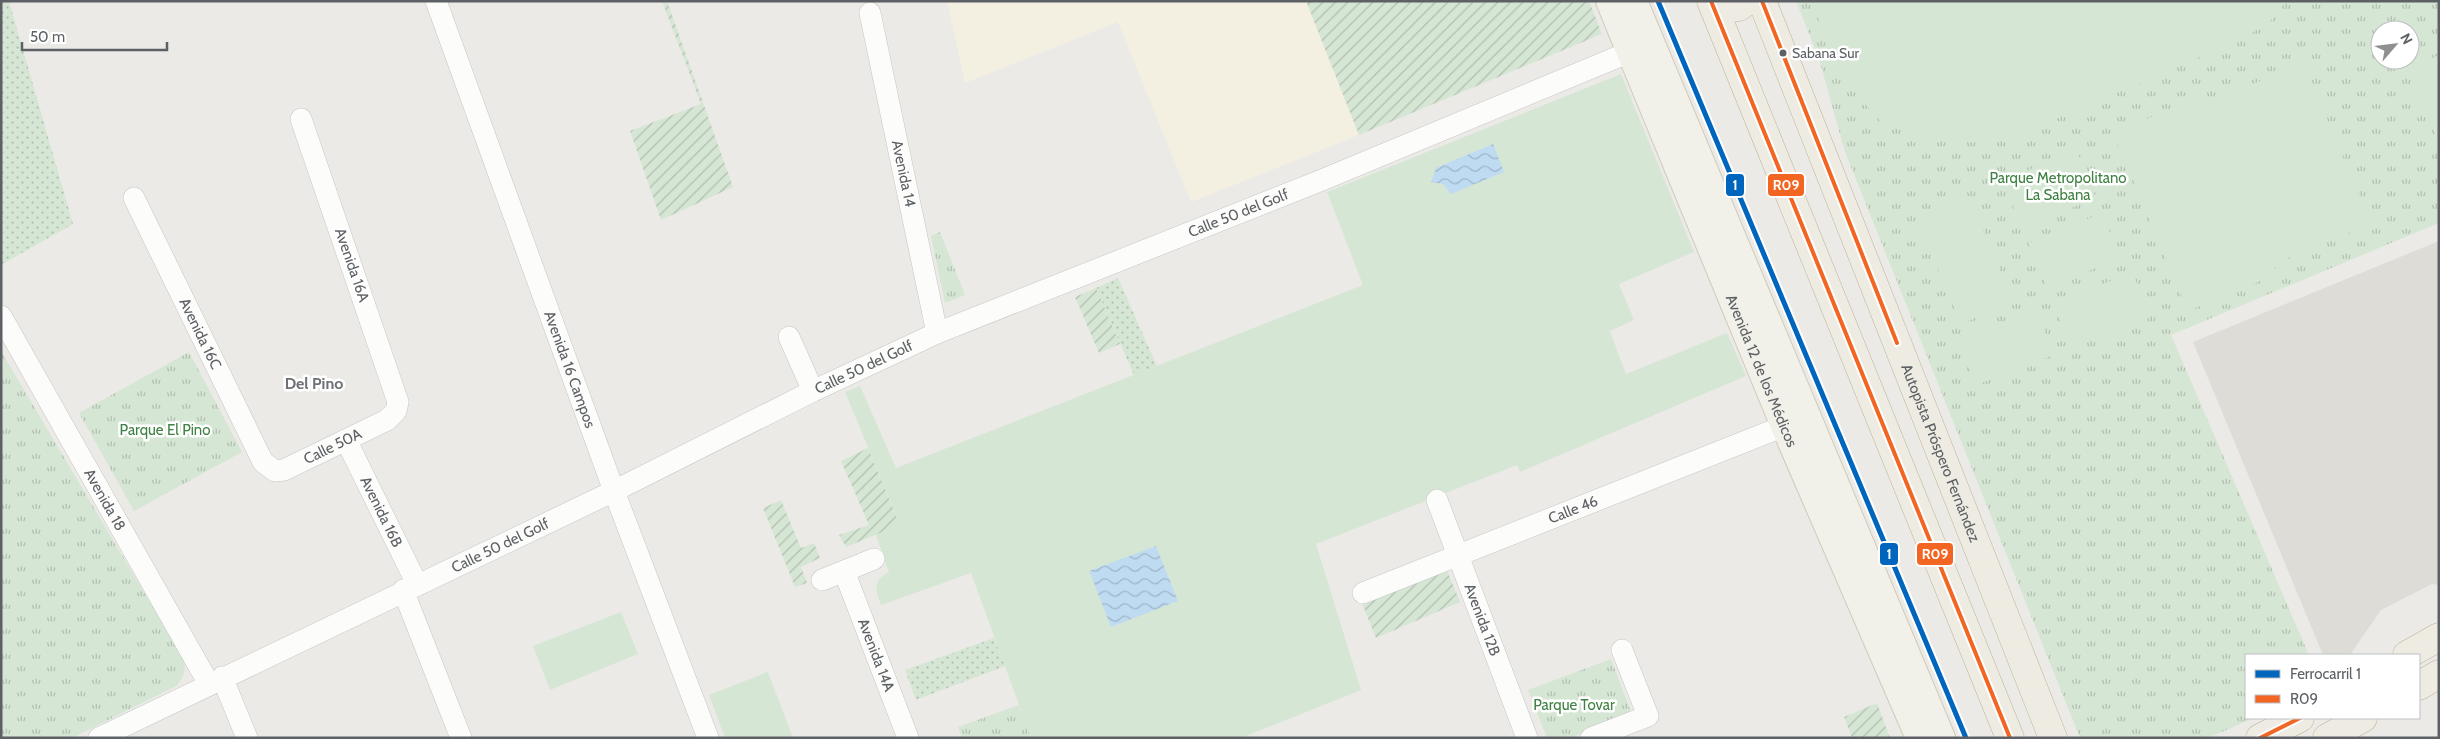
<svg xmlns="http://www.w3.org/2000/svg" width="2440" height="739" viewBox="0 0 2440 739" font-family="Cabin,sans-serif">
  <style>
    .commercial { fill: #f3f0e2 }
    .education { fill: #dedcd7 }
    .grass { fill: url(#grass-dots) }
    .park { fill: url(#park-tufts); fill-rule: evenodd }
    .garden { fill: url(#garden-furrows) }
    .pitch { fill: #d6e6d4 }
    .water { fill: url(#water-waves) }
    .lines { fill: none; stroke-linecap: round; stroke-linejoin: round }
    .minor-casing { stroke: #c6c6c6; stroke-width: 22 }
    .major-casing { stroke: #d1cab7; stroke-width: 28 }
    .highway-casing { stroke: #bfb398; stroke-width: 29 }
    .minor { stroke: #fcfcfb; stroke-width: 21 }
    .major { stroke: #f1f0e9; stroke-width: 26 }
    .highway { stroke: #eeebe2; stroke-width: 28 }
    .bus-1-casing { stroke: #fff; stroke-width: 8 }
    .bus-1 { stroke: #f26522; stroke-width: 4 }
    .rail-1-casing { stroke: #fff; stroke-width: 9 }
    .rail-1 { stroke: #0065bd; stroke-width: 5 }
    .bus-dot { fill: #5d6064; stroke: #fff; stroke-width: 2 }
    .labels { text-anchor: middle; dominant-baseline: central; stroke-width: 5; stroke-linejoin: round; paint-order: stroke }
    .bus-label { font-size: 14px; fill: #5d6064; stroke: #fff; text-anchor: start }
    .street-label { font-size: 15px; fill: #5d6064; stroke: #fff }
    .park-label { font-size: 15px; fill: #3e8142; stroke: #fff }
    .neighbourhood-label { font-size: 16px; font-weight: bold; fill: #6e7175; stroke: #fff }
    .line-badge { stroke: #fff; stroke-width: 2 }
    .badge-label { font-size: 14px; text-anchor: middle; font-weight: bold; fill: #fff }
  </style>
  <defs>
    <pattern id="grass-dots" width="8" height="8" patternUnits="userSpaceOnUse" patternTransform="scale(1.25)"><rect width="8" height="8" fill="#d6e6d4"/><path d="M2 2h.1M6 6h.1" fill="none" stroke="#b1beb0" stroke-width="1.8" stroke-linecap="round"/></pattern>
    <pattern id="park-tufts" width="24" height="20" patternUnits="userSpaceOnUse" patternTransform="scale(1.25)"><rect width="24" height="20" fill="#d6e6d4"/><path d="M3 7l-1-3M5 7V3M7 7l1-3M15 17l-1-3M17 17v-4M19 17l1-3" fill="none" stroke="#b1beb0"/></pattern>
    <pattern id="garden-furrows" width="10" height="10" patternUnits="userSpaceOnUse" patternTransform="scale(1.25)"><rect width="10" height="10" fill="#d6e6d4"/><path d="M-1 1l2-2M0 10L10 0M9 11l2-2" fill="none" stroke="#b1beb0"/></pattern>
    <pattern id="water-waves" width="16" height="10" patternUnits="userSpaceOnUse" patternTransform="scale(1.25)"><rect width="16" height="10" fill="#bfdbf2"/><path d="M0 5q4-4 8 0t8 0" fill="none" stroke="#9eb5c8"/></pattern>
  </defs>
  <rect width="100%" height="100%" fill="#ebeae7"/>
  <path class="commercial" d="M947 1H1306L1359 135 1191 202 1118 22 965 83Z"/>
  <path class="education" d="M2439 241V585L2432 584 2381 610 2350 655H2323L2193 342Z"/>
  <path class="grass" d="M1 1H9L73 224 1 265Z
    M1118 278 1157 366 1134 375 1096 288Z
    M994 638 1005 666 916 700 905 670Z"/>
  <path class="park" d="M1796 1H2439V223L2171 335 2309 655H2246V718H2254L2208 738H2080L1845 152 1819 59ZM2380 30H2410V60H2380Z
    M940 232 965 295 945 303 931 236Z
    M1 351 184 660C186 671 184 678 176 686L72 738H1Z
    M189 352 242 452 134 511 79 413Z
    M1611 659 1632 714 1570 738H1547L1528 690Z
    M1019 705 1031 738H962L958 727Z"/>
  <path class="garden" d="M662 1H667L733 187 661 220 630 131 701 104Z
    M1306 1H1589L1602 34 1359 135Z
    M1096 288 1120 344 1099 353 1075 297Z
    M868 448 900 525 846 547 839 535 869 525 841 461Z
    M781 500 801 548 814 543 820 558 801 567 807 583 795 587 763 508Z
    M1446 568 1460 602 1376 638 1361 601Z
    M1877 703 1890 738H1852L1844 717Z"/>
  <path class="pitch" d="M1812 1H2286L2269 23 2235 42 2016 136 1971 142 1925 140 1881 122 1847 83 1826 41Z
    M2439 55V142L2406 70Z
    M2304 63 2371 224 2273 264 2277 274 2188 311 2113 133 2202 96 2206 103Z
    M1621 74 1694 252 1619 284 1634 320 1610 331 1626 374 1727 333 1746 376 1520 472 1517 465 1316 544 1361 690 1241 738H1031L971 573 881 605C875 590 873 580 889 572L876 535 900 524 845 392 860 386 896 468 1363 285 1327 192Z
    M2077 151 2096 198 2021 228 2003 180Z
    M1969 196 2013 302 1961 324 1916 218Z
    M2102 213 2120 258 2047 288 2028 243Z
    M2132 272 2151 317 2072 349 2054 304Z
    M2035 309 2054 355 1976 385 1958 340Z
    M621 612 638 654 550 690 533 646Z
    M768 672 793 738H725L709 695Z"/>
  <path class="water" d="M1493 144 1504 172 1451 194 1443 184 1431 182 1436 168Z
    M1156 546 1178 601 1111 627 1089 571Z"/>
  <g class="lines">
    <defs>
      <g id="minor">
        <path id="s1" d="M436 1 614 491 708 738"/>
        <path id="s2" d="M870 13 937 333"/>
        <path id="s3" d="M134 198 263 462 275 471 284 470 387 420 396 411 398 402 301 119"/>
        <path id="s4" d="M1 316 209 684"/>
        <path d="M789 337 813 391"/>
        <path id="s5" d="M346 440 417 584"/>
        <path id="s6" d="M1437 500 1527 738"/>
        <path id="s7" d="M844 571 908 738"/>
        <path d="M822 580 874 559"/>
        <path d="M403 590 461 738"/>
        <path id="s8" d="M1363 593 1784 426"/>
        <path d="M222 677 247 738"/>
        <path id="s9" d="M99 738 614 491 813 391 937 333 1322 180 1644 46"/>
        <path d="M1591 738 1648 716 1622 650"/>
      </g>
      <g id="major">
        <path id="s10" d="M1609 1 1784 426 1919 738"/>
        <path d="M1634 1 1942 738"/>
      </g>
      <g id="highway">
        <path d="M1711 1 2010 738"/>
        <path d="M1723 1 1732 8 1739 7 1747 1"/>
        <path id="s11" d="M1762 1 2053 738"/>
        <path d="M2407 655 2439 637"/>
        <path d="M2419 686 2439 674"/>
        <path d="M2260 738 2300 718"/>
        <path d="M2327 738 2363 718"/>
      </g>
    </defs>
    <use href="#minor" class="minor-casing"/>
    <use href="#major" class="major-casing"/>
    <use href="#highway" class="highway-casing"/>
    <use href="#minor" class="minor"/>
    <use href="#major" class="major"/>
    <use href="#highway" class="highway"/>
    <defs>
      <path id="bus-1" d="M1711 1 2010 738
        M1762 1 1897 343
        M2260 738 2300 718"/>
    </defs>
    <use href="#bus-1" class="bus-1-casing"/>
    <use href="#bus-1" class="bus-1"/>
    <defs>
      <path id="rail-1" d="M1658 1 1966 738"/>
    </defs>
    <use href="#rail-1" class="rail-1-casing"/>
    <use href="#rail-1" class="rail-1"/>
  </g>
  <circle class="bus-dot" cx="1783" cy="53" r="4.5"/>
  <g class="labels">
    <g class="bus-label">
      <text x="1792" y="53">Sabana Sur</text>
    </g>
    <g class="street-label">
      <text stroke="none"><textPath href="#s2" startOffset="164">Avenida 14</textPath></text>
      <text stroke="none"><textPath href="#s9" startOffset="1255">Calle 50 del Golf</textPath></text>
      <text transform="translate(352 265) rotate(71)">Avenida 16A</text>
      <text stroke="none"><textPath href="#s3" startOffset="151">Avenida 16C</textPath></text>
      <text stroke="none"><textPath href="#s9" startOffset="850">Calle 50 del Golf</textPath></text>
      <text stroke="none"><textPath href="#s1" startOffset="392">Avenida 16 Campos</textPath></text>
      <text stroke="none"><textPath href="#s10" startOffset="400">Avenida 12 de los Médicos</textPath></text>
      <text stroke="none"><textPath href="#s3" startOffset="372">Calle 50A</textPath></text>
      <text stroke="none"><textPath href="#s11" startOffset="486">Autopista Próspero Fernández</textPath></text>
      <text stroke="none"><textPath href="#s4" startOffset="211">Avenida 18</textPath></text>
      <text stroke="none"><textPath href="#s8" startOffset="226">Calle 46</textPath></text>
      <text stroke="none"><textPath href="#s5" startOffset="80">Avenida 16B</textPath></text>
      <text stroke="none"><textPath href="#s9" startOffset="445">Calle 50 del Golf</textPath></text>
      <text stroke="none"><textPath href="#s6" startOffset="128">Avenida 12B</textPath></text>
      <text stroke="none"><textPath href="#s7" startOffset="90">Avenida 14A</textPath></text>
    </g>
    <g class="park-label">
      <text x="2058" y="178">Parque Metropolitano<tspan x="2058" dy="17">La Sabana</tspan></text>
      <text x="165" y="430">Parque El Pino</text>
      <text x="1574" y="705">Parque Tovar</text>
    </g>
    <g class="neighbourhood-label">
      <text x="314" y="383">Del Pino</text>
    </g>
  </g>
  <g class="line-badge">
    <rect x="1725" y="173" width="20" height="24" rx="5" fill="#0065bd"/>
    <rect x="1767" y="173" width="38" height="24" rx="5" fill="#f26522"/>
    <rect x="1879" y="542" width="20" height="24" rx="5" fill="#0065bd"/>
    <rect x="1916" y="542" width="38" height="24" rx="5" fill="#f26522"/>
  </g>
  <g class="badge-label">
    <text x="1735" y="190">1</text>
    <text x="1786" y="190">R09</text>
    <text x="1889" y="559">1</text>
    <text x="1935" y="559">R09</text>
  </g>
  <rect width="2440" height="739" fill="none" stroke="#5d6064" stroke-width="5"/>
  <rect x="2245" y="654" width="175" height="65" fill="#ffffff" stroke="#bebfc1"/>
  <rect x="2255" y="670" width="25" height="8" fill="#0065bd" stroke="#bebfc1"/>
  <text x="2290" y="679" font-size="15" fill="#5d6064">Ferrocarril 1</text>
  <rect x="2255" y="695" width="25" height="8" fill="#f26522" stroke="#bebfc1"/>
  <text x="2290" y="704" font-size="15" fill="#5d6064">R09</text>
  <g transform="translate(2395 45) rotate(62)"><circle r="24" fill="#ffffff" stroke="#bebfc1"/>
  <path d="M0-4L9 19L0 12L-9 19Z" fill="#8f9092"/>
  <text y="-8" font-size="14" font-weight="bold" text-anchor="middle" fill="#5d6064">N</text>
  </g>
  <path d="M22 42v8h145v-8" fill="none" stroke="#5d6064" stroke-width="2.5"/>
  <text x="30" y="42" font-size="15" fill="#5d6064" stroke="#ffffff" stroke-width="4" paint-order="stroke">50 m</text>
</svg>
